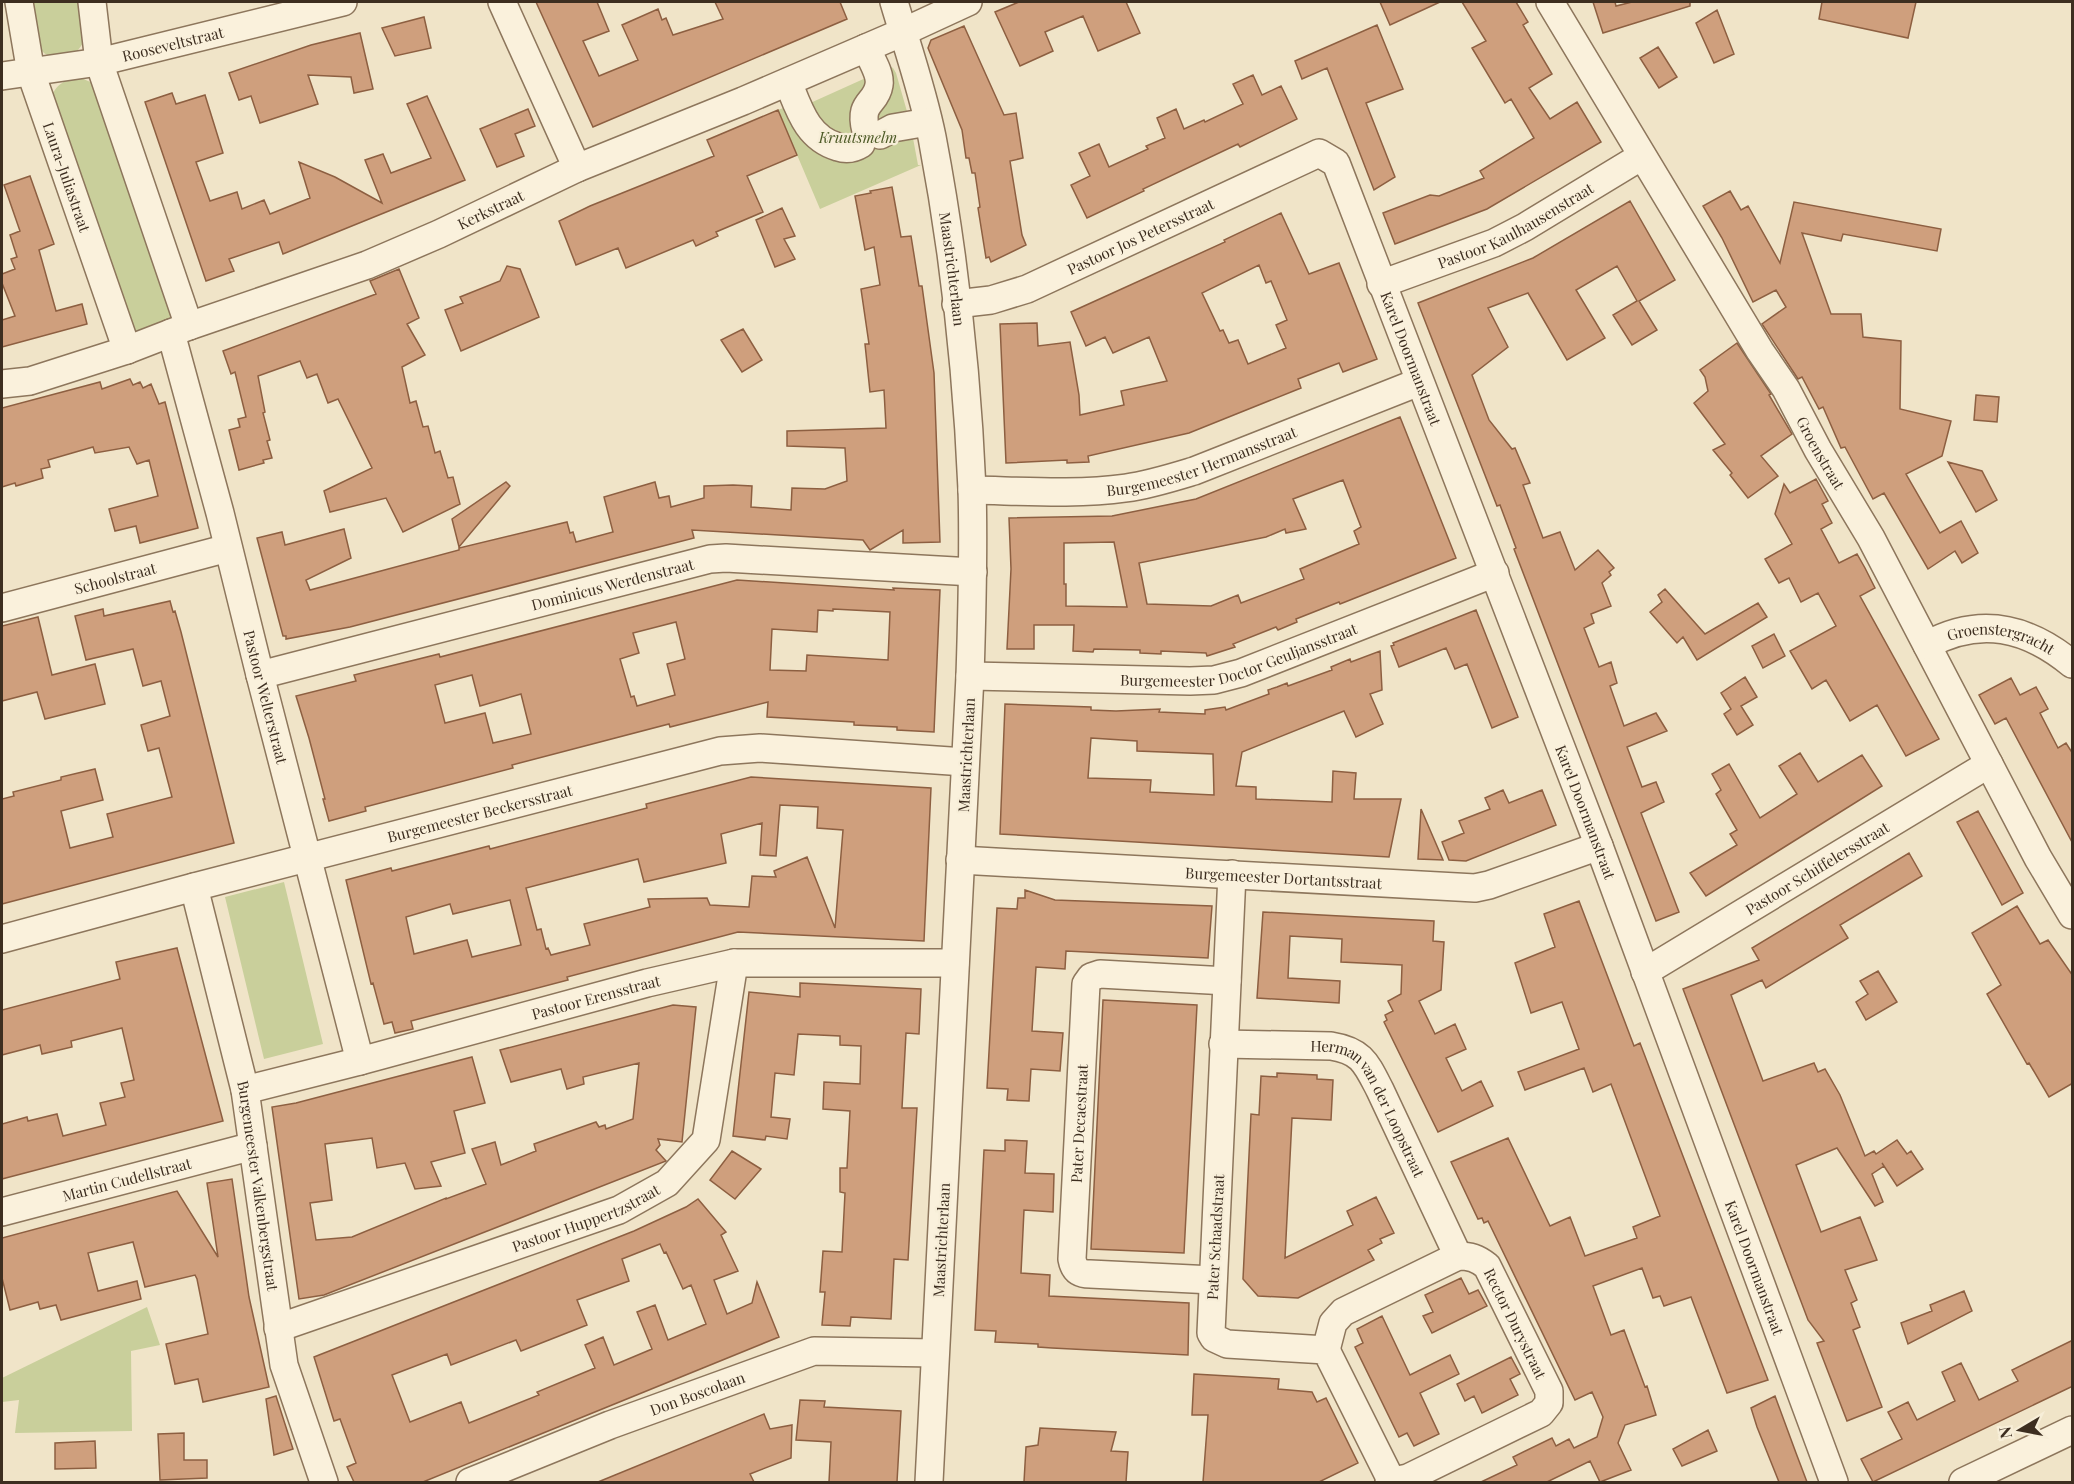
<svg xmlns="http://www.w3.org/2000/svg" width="2074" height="1484" viewBox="0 0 2074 1484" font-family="'Playfair Display',serif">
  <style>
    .green { fill: #c9cf9b }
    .building { fill: #cf9f7d; stroke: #8d5f41; stroke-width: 1.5; fill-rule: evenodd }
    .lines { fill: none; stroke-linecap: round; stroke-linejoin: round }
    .minor-casing { stroke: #8d765c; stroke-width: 30 }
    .minor { stroke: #faf1dc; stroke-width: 27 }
    .labels { text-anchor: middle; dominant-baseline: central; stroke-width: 4.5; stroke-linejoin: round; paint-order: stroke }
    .street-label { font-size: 15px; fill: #3d2e20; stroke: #f7eed8 }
    .park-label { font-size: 15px; font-style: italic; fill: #4d5a26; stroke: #f7eed8 }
  </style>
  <rect width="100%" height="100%" fill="#f0e4c8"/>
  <path class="green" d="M30 2H84V42L75 54C68 55 58 57 51 56 32 53 32 16 30 2Z
    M887 65 893 68 896 73 910 122 918 165H921L820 209 778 110 794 104 797 109 879 72Z
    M81 78 95 84 176 317 136 336 50 100C56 84 64 79 81 78Z
    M284 882 323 1044 264 1059 225 897Z
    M147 1307 160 1345 131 1351 132 1431 15 1433 19 1400 2 1402V1378Z"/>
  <path class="building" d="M536 2H597L609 31 583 41 599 76 638 60 622 25 658 9 662 20 666 18 673 35 723 19 715 2H840L847 19 593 127Z
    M1019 2H1126L1140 33 1098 51 1083 16 1045 32 1053 51 1020 66 995 12Z
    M1380 2H1440L1390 25Z
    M1462 2H1516L1528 22 1523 25 1552 74 1529 88 1550 119 1577 102 1601 142 1487 209 1395 244 1383 213 1430 195 1439 196 1484 178 1480 171 1534 138 1511 99 1505 103 1472 48 1486 41Z
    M1593 2H1615L1616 6 1632 2H1690V6L1603 33Z
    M1822 2H1916L1908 38 1819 19Z
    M1717 10 1734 54 1714 63 1696 23Z
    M424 17 431 48 395 56 382 28Z
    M1377 25 1403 89 1366 103 1395 177 1374 190 1327 68 1302 79 1295 61Z
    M964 26 1004 115 1016 113 1023 158 1010 161 1022 235 1026 245 991 262 989 257 986 258 978 208 980 207 975 173H972L969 158H966L962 130 928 48 931 40Z
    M360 33 373 89 354 93 351 77 308 75 318 104 260 123 251 96 239 100 229 73 311 45Z
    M1658 47 1677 77 1659 88 1640 58Z
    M1253 75 1262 95 1281 86 1297 119 1240 147 1238 144 1143 189 1144 191 1087 218 1071 185 1090 176 1079 153 1099 144 1109 167 1148 149 1146 146 1165 138 1157 118 1176 109 1184 129 1204 120 1205 122 1243 104 1233 84Z
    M172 93 176 104 205 95 223 153 196 162 210 201 237 192 242 209 264 200 270 214 310 198 299 162 335 177 382 203 365 160 383 154 391 173 431 158 407 104 427 96 465 180 283 254 279 242 229 259 234 271 206 281 145 102Z
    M528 109 535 126 515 134 524 156 497 167 480 129Z
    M778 110 797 155 747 176 763 212 716 232 718 236 696 246 693 240 626 268 618 248 576 265 559 221 590 206 714 156 707 140Z
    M30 176 54 244 39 250 56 311 82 304 87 324 2 347V320L15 316 2 283V274L15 269 11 259 17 257 10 235 20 231 4 185Z
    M892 187 901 237 911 236 919 286H922L934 373 940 542 903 543V530L870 550 863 540 692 530 694 538 350 627 286 639V636H283L257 538 282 532 285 545 344 529 351 558 306 580 310 590 459 550V548L567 522 570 533 573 532 576 542 613 532 604 497 655 482 659 498 669 496 671 507 704 498V486L733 485 752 486 751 507 791 510 792 488 825 489 847 481 845 448 787 446V431L886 428 884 390 870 392 865 344H869L861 289 880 285 874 247 865 250 855 196 871 193 870 191Z
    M1730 191 1741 210 1748 206 1780 263 1794 202 1941 229 1937 251 1843 234 1841 241 1802 233 1831 314H1861L1863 337 1901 341 1900 409 1951 421 1942 456 1906 474 1940 533 1961 521 1978 553 1962 563 1955 551 1928 569 1884 493 1873 499 1845 447 1841 448 1823 407 1819 409 1802 377 1798 379 1762 324 1786 307 1776 290 1753 302 1722 238 1703 206Z
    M1630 201 1675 280 1639 301 1657 330 1632 345 1613 315 1637 301 1617 266 1576 290 1605 338 1567 360 1528 293 1488 308 1508 347 1472 375 1489 420 1512 449 1515 448 1530 483 1523 485 1543 538 1560 532 1575 570 1598 550 1614 568 1609 572 1611 575 1602 583 1611 606 1591 614 1594 623 1584 628 1599 667 1611 662 1617 683 1610 686 1624 726 1656 713 1667 731 1627 747 1642 787 1656 782 1664 802 1641 813 1679 912 1656 921 1514 549 1516 548 1500 505 1497 506 1418 303 1533 258Z
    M782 208 795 236 784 239 795 259 775 267 756 220Z
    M1281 213 1309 274 1339 263 1377 359 1343 372 1339 363 1298 379 1301 388 1189 433 1088 456 1089 462 1067 463V460L1006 463 1000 324 1037 323 1038 346 1070 342 1079 395 1080 415 1124 405 1121 391 1167 381 1149 337 1113 353 1105 337 1086 346 1071 312 1225 242 1224 240ZM1259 265 1266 283 1271 281 1287 320 1276 325 1286 348 1248 364 1238 340 1229 343 1223 330 1220 331 1202 293Z
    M507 266 520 269 539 317 461 351 445 310 463 303 460 297 500 281Z
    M399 269 419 318 407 324 425 355 402 367 410 403 416 401 423 427 428 426 435 453 440 451 448 478 453 477 460 504 403 532 386 498 330 512 324 491 372 468 338 399 328 403 317 374 307 378 300 361 258 376 265 412 263 413 270 440 267 441 272 458 263 460 264 463 239 470 229 430 240 427 238 419 246 417 235 372 231 374 223 351 376 294 370 281Z
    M743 329 762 360 742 372 721 340Z
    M1737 343 1771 394 1769 395 1792 434 1761 456 1778 476 1748 498 1730 475 1732 473 1713 450 1725 444 1694 403 1708 391 1705 377 1700 370Z
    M130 379 133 385 140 382 143 388 151 384 159 404 165 402 198 528 140 543 136 526 115 531 109 509 158 496 149 460 137 464 129 447 95 453 93 447 48 460 50 467 41 469 43 478 16 486 15 483 2 487V408L100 382 102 389Z
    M1976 395 1999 397 1997 422 1974 420Z
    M1400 417 1456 558 1340 604 1339 602 1296 619 1297 622 1278 630 1276 627 1233 644 1235 647 1207 656 1206 653 1161 651V654L1140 653V650L1094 649 1093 652 1073 651 1074 625H1034V649H1007L1011 569 1009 518 1112 516 1196 499ZM1343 480 1361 527 1354 531 1359 544 1300 569 1304 579 1241 603 1238 595 1211 606 1147 604 1139 563 1266 537 1285 529 1286 533 1306 529 1293 499ZM1114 542 1127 607 1066 606V584H1064V543Z
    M1948 462 1982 471 1997 500 1976 512Z
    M1816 479 1828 501 1822 504 1832 523 1821 529 1839 563 1857 554 1865 568 1875 588 1860 596 1939 739 1906 756 1877 705 1850 721 1826 680 1812 689 1790 651 1836 626 1818 593 1801 602 1789 578 1779 583 1765 559 1792 544 1775 514 1784 484 1790 493Z
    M506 482 510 486 459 547 452 519Z
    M737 580 894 590 893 588 940 590 934 732 897 730V727L854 725V722L767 717 768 702 670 727 669 724 512 765 513 768 365 807 366 811 329 821 323 799H325L309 738 296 696 356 681 354 675 439 654 440 657ZM833 609 890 612 888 660 807 655 806 671 770 670 772 629 817 632 818 610 833 611ZM676 622 685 659 667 664 675 695 637 706 634 696 631 697 620 659 639 653 633 633ZM472 675 480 706 521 694 531 734 493 743 485 713 445 723 435 685Z
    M1665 589 1705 634 1758 603 1767 617 1697 660 1683 637 1677 643 1650 612 1662 602 1658 595Z
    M170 601 173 612 175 611 181 632 234 843 2 904V799L14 796 13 792 61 780V777L95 769 103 800 61 811 70 848 113 837 107 814 172 797 159 748 148 751 141 725 170 716 161 681 143 686 133 649 86 660 75 616 103 609 104 616Z
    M1476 610 1518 717 1492 728 1467 664 1455 669 1446 648 1399 667 1391 646 1394 645 1393 643Z
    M38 617 52 675 95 664 105 704 45 719 37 692 2 701V626Z
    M1774 634 1785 656 1763 668 1752 646Z
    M1380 651 1382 690 1370 694 1383 724 1356 737 1344 711 1242 752 1236 786 1256 787V799L1332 802 1333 771 1356 773 1354 799H1401L1389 857 1000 834 1005 704 1091 707V710L1116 711 1160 709 1159 712 1205 714V710L1225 707 1226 710 1269 694 1268 690 1277 687 1287 683 1288 686 1332 670 1331 667 1350 659 1351 662ZM1091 738 1137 741V751L1213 754 1214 795 1150 792 1151 780 1088 778Z
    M1745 677 1757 697 1741 706 1753 725 1737 735 1724 714 1731 709 1721 693Z
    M2011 678 2020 695 2036 687 2048 709 2040 713 2058 748 2066 743 2073 754V844L2006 718 1995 724 1979 695Z
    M1800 753 1818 782 1862 755 1882 786 1706 896 1690 873 1737 845 1730 834 1737 830 1716 794 1721 790 1712 774 1729 764 1760 818 1797 794 1779 766Z
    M751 777 931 788 924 941 738 932 567 977 568 980 411 1021 413 1029 395 1033 392 1022 384 1024 373 983 371 984 346 880 391 868 392 871 489 846 490 849 647 808 646 804ZM780 805 818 807 817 828 843 830 835 928 807 857 774 871 776 877 752 876 749 907 710 905 707 898 648 899 650 907 584 924 590 945 551 955 548 948 546 949 541 929 537 930 526 888 638 859 644 882 726 863 721 834 762 823 760 855 776 856ZM510 900 521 945 472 957 467 940 414 954 406 917 450 904 453 914Z
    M1503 790 1509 803 1542 790 1556 825 1466 861 1449 860 1442 842 1464 833 1459 821 1490 809 1485 798Z
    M1421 809 1443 860 1418 859Z
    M1978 811 2023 893 2002 905 1957 822Z
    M1909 853 1922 876 1840 925 1848 938 1766 988 1762 980 1731 995 1763 1081 1814 1063 1818 1072 1825 1069 1840 1095 1865 1156 1874 1151 1876 1154 1897 1140 1907 1154 1911 1151 1923 1169 1897 1186 1882 1163 1884 1166 1872 1174 1883 1202 1875 1206 1837 1148 1796 1165 1821 1232 1860 1217 1877 1260 1845 1270 1857 1300 1851 1303 1860 1327 1853 1330 1882 1407 1847 1421 1817 1343 1824 1341 1808 1320 1683 989 1759 960 1752 948Z
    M1025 890 1055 900 1212 906 1208 958 1066 951 1065 969 1036 967 1032 1031 1063 1033 1060 1071 1031 1069 1029 1101 1007 1100 1008 1089 987 1088 997 908 1017 909 1018 898H1025Z
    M1579 901 1634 1046 1640 1043 1768 1380 1727 1393 1691 1297 1664 1306 1660 1296 1653 1298 1642 1268 1593 1286 1611 1335 1624 1330 1645 1387 1647 1386 1656 1415 1625 1425 1618 1443 1631 1470 1600 1482 1590 1461 1547 1482H1481L1517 1465 1513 1457 1552 1438 1556 1446 1569 1439 1574 1448 1597 1437 1603 1417 1592 1392 1575 1400 1488 1221 1484 1223 1482 1218 1478 1219 1451 1162 1508 1138 1550 1226 1570 1217 1585 1256 1637 1238 1633 1227 1660 1216 1611 1084 1593 1092 1584 1068 1525 1090 1518 1072 1579 1049 1562 1002 1531 1013 1515 963 1555 947 1544 914Z
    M2017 906 2040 944 2048 940 2073 976V1083L2049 1097 2029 1063 2027 1064 1987 994 2001 985 1972 933Z
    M1263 912 1434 921 1433 941 1444 942 1441 990 1419 1001 1435 1034 1455 1024 1466 1049 1446 1058 1462 1091 1481 1081 1493 1106 1438 1132 1384 1022 1387 1020 1385 1015 1393 1011 1388 1001 1401 994 1402 965 1341 962 1342 939 1290 936 1288 978 1340 981 1339 1003 1257 998Z
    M177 948 223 1121 2 1179V1124L27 1117 28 1121 57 1114 63 1136 106 1125 100 1103 125 1097 121 1083 134 1080 122 1028 71 1041 72 1047 42 1054 40 1045 2 1055V1010L120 979 116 962Z
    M1878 971 1897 1002 1866 1020 1856 1002 1868 994 1860 981Z
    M800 983 921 989 919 1034 906 1033 902 1108H917L908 1260 894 1259 891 1319 851 1317 850 1326 822 1325 825 1292H820L823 1251 842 1252 845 1193 840 1192V1168H847L850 1111 823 1109 824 1082 860 1084 861 1046 840 1045V1036L798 1034 794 1075 775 1073 771 1117 790 1119 787 1139 766 1136 765 1140 733 1136 749 992 800 997Z
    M1103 1000 1197 1005 1184 1253 1091 1249Z
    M673 1005 696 1007 682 1142 658 1139 660 1145 656 1150 666 1161 324 1295 299 1299 272 1107 296 1103 472 1057 485 1103 454 1111 465 1153 431 1162 441 1186 415 1189 405 1163 377 1168 372 1138 325 1144 332 1200 310 1203 316 1240 352 1237 446 1198V1199L486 1184 472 1149 495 1142 501 1165 536 1151 534 1144 596 1122 599 1127 605 1125 606 1129 633 1119 639 1063 583 1077 584 1084 567 1089 561 1069 511 1082 500 1050Z
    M1277 1073 1317 1075V1079L1333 1080 1331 1120 1292 1118 1285 1258 1353 1225 1347 1211 1376 1197 1394 1233 1380 1239 1382 1243 1368 1250 1374 1260 1298 1298 1258 1296 1243 1279 1251 1114 1259 1115 1261 1076 1277 1077Z
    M1005 1140 1027 1141 1025 1173 1054 1174 1053 1212 1024 1210 1021 1273 1050 1275 1049 1296 1189 1303 1188 1355 1052 1348 1038 1347V1344L995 1342 996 1331 975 1330 984 1150 1005 1151Z
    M732 1151 761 1169 735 1199 710 1180Z
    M232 1179 249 1297 269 1387 203 1402 198 1379 175 1384 166 1344 208 1334 197 1279 195 1275 145 1287 133 1242 88 1253 98 1291 137 1281 141 1299 61 1320 56 1305 40 1309 38 1302 10 1310 2 1278V1238L177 1191 218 1257 207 1183Z
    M698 1199 726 1232 721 1235 738 1271 714 1280 727 1314 752 1303 757 1282 779 1337 423 1482H354L347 1467 356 1463 340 1419 334 1421 314 1357 634 1231 686 1207ZM660 1244 664 1253 666 1252 683 1289 691 1285 706 1324 668 1340 655 1305 637 1312 652 1349 614 1365 603 1337 585 1345 595 1368 537 1392 539 1395 469 1423 461 1402 410 1422 392 1375 447 1354 451 1365 516 1340 521 1351 587 1325 577 1300 629 1281 622 1259Z
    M1461 1278 1469 1294 1478 1290 1487 1306 1432 1333 1423 1316 1433 1312 1425 1295Z
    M1964 1291 1972 1311 1908 1344 1901 1323 1932 1311 1930 1305Z
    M1382 1316 1410 1375 1450 1355 1459 1374 1420 1393 1439 1434 1414 1446 1407 1433 1399 1437 1355 1347 1363 1343 1357 1329Z
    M2073 1340V1386L1873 1482 1861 1459 1902 1439 1888 1412 1908 1402 1917 1420 1955 1401 1942 1372 1961 1363 1979 1400 2018 1381 2012 1370Z
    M1511 1357 1520 1374 1510 1379 1518 1395 1482 1413 1474 1396 1465 1401 1457 1384Z
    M1194 1374 1279 1379 1278 1389 1312 1392 1317 1402 1326 1398 1358 1463 1319 1482H1203L1208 1415H1192Z
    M276 1396 293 1449 274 1455 266 1399Z
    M1775 1396 1796 1453 1807 1482H1779L1757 1427 1751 1408Z
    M800 1400 825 1401 824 1407 901 1411 897 1482H829L831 1442 796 1440Z
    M764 1414 770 1429 792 1425 791 1458 750 1474 754 1482H598Z
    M1040 1428 1116 1432 1111 1451 1128 1452 1126 1482H1024L1026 1447 1038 1445Z
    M1708 1430 1717 1451 1682 1466 1673 1449Z
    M184 1433V1460H207V1478L160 1480 158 1434Z
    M95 1441 96 1468 55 1469V1443Z"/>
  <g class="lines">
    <defs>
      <g id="minor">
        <path id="s1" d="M19 2 31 73 127 350"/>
        <path d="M92 2 99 62 189 326"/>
        <path d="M502 2 577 168"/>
        <path id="s2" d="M894 2C907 46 923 92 932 137 954 253 967 372 972 489 974 552 972 614 970 676L929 1482"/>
        <path id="s3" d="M1550 2 1760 351 1786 389 1818 450 1871 538 2038 858 2072 915"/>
        <path id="s4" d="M2 76 99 62 343 2"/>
        <path d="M788 82C799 109 807 138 838 147 847 150 853 149 861 144"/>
        <path d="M866 131C858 101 876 105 879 85 881 74 871 59 866 48"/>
        <path d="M880 135 893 128 928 122"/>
        <path id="s5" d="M1381 284 1494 243 1525 227 1642 156"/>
        <path id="s6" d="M956 304 991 300 1027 289 1319 153 1336 163 1599 846 1834 1482"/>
        <path id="s7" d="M171 333 220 513 260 675 360 1061"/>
        <path id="s8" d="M2 384 30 381 127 350 189 326 367 265 439 234 577 168 743 101 903 32 968 2"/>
        <path id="s9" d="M972 490C1023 491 1076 495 1126 488 1149 485 1171 478 1194 471L1419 382"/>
        <path id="s10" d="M2 608 228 548"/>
        <path id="s11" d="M1927 645C1980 616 2027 627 2072 664"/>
        <path id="s12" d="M260 675 710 559 726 558 973 572"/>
        <path id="s13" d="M970 676 1190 681 1214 680 1241 673 1495 573"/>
        <path id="s14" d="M960 860 1475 888 1489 885 1599 846"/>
        <path d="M1232 874 1211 1333 1214 1338 1227 1344 1326 1350 1392 1482"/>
        <path id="s15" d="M194 887 245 1090 284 1365 324 1482"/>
        <path id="s16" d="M2 939 194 887 720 751 760 748 965 762"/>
        <path id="s17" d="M1645 972 1989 764"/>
        <path id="s18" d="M1223 1044 1331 1046C1362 1051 1366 1063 1380 1090L1458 1256"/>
        <path id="s19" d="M245 1090 360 1061 647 983 734 963H955"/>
        <path id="s20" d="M2 1212 253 1146"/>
        <path id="s21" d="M1213 1280 1090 1274C1079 1274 1074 1270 1072 1259L1086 984 1091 977 1100 974 1227 981"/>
        <path id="s22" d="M278 1328 619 1210 667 1183 706 1140 734 963"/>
        <path id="s23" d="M1326 1350 1333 1323 1343 1312 1458 1256C1470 1256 1477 1258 1487 1266L1549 1391V1403L1541 1413 1408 1478 1389 1482"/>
        <path id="s24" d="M470 1482 610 1425 814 1351 935 1353"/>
        <path d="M1963 1482 2072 1430"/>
      </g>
    </defs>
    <use href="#minor" class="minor-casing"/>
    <use href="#minor" class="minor"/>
  </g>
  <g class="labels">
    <g class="street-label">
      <text stroke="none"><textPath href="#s4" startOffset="174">Rooseveltstraat</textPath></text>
      <text stroke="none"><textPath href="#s1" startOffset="182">Laura-Juliastraat</textPath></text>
      <text stroke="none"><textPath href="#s8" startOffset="520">Kerkstraat</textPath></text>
      <text stroke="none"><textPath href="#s5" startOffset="147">Pastoor Kaulhausenstraat</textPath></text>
      <text stroke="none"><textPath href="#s6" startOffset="198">Pastoor Jos Petersstraat</textPath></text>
      <text stroke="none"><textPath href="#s2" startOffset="274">Maastrichterlaan</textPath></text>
      <text stroke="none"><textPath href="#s6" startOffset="624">Karel Doormanstraat</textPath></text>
      <text stroke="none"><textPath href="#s3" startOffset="526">Groenstraat</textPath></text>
      <text stroke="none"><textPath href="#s9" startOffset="234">Burgemeester Hermansstraat</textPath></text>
      <text stroke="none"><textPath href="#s10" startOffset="117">Schoolstraat</textPath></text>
      <text stroke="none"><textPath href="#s12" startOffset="364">Dominicus Werdenstraat</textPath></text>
      <text stroke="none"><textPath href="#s11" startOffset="78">Groenstergracht</textPath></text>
      <text stroke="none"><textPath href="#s13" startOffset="273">Burgemeester Doctor Geuljansstraat</textPath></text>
      <text stroke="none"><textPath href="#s7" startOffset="376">Pastoor Welterstraat</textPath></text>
      <text transform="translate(966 755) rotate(-87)">Maastrichterlaan</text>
      <text stroke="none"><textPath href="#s6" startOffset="1110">Karel Doormanstraat</textPath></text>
      <text stroke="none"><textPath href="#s16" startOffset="494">Burgemeester Beckersstraat</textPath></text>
      <text stroke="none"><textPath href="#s17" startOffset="201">Pastoor Schiffelersstraat</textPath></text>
      <text stroke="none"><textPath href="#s14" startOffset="324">Burgemeester Dortantsstraat</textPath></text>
      <text stroke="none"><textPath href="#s19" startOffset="363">Pastoor Erensstraat</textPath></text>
      <text stroke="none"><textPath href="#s18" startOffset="180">Herman van der Loopstraat</textPath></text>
      <text stroke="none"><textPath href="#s21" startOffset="285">Pater Decaestraat</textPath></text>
      <text stroke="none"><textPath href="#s20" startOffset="129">Martin Cudellstraat</textPath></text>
      <text stroke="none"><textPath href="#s15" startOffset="306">Burgemeester Valkenbergstraat</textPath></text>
      <text stroke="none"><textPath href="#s22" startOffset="327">Pastoor Huppertzstraat</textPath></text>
      <text transform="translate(1215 1237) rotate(-87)">Pater Schaadstraat</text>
      <text transform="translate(941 1240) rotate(-87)">Maastrichterlaan</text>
      <text stroke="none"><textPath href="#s6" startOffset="1596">Karel Doormanstraat</textPath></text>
      <text stroke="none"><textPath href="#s23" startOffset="266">Rector Durystraat</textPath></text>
      <text stroke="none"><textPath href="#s24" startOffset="244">Don Boscolaan</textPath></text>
    </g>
    <g class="park-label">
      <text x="858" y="137">Kruutsmelm</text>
    </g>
  </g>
  <rect width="2074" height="1484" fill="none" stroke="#3d2e20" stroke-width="6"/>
  <g transform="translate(2020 1430) rotate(260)" stroke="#f7eed8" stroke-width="4.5" paint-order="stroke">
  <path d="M0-4.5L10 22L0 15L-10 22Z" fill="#3d2e20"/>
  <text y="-9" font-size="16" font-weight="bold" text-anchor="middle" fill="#3d2e20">N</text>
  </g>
</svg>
